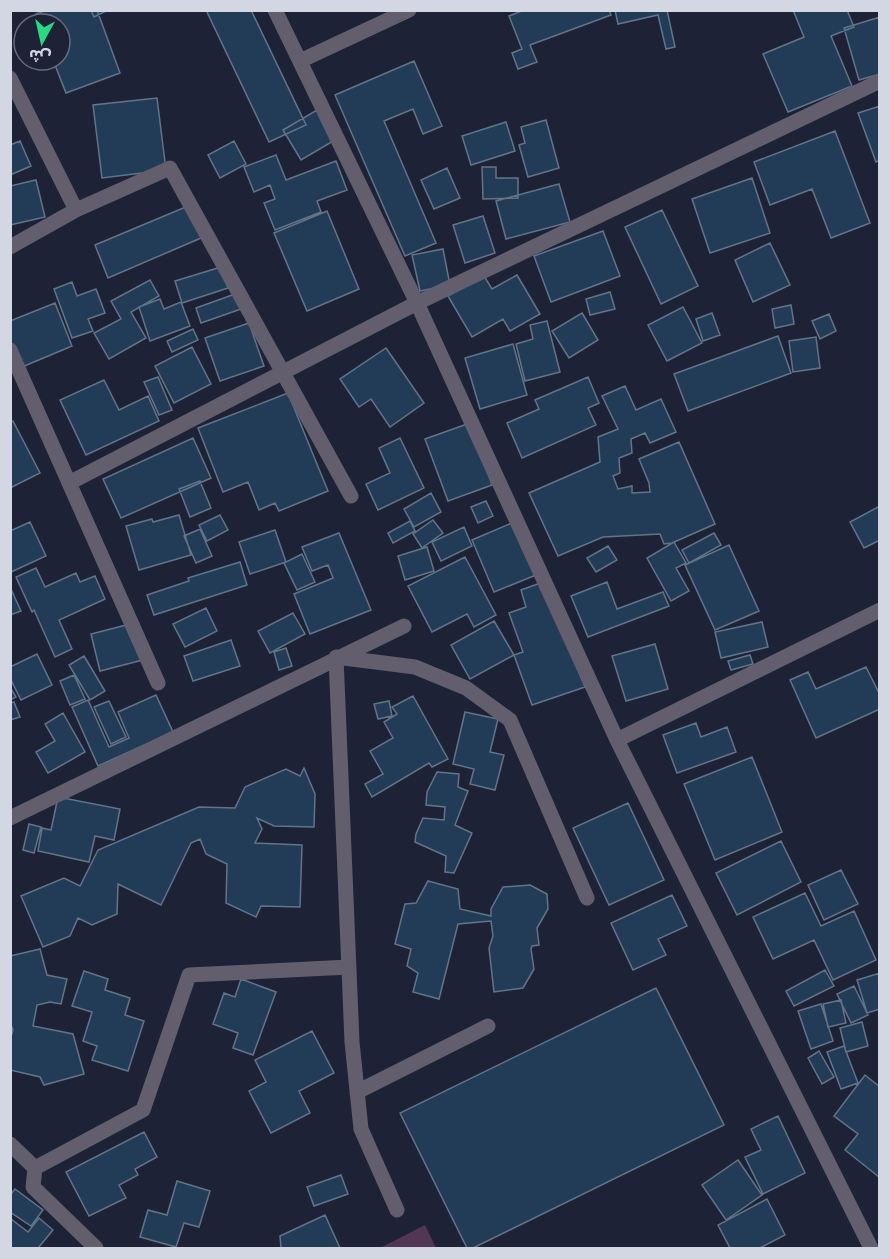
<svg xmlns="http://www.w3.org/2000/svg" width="890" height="1259" viewBox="0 0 890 1259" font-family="Raleway,'Noto Sans Arabic',sans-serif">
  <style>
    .green { fill: #513754 }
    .building { fill: #223c58; stroke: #637488; stroke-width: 1.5 }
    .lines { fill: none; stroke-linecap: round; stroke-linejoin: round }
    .street { stroke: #635e6e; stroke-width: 15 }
  </style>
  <rect width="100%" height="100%" fill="#1e2236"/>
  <path class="green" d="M425 1225 436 1248H380Z"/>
  <path class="building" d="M47 10H97L120 73 66 93 53 60H60V24H40L36 14Z
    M91 10H108L94 17Z
    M206 10H251L306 125 269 142Z
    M524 10H609L611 15 530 45 537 62 518 69 512 53 522 49 509 16Z
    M615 10H667L675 47 666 49 658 15 618 24Z
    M793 10H847L854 27 831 36 852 86 788 112 763 54 804 37Z
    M880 17V74L859 80 844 28Z
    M414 61 442 126 423 134 413 109 384 121 436 243 405 256 335 95Z
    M157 98 166 170 102 178 93 105Z
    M880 106V160L876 162 858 113Z
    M317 110 335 140 301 160 283 130Z
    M546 120 559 168 528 177 519 145 525 143 521 127Z
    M506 122 515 151 471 165 462 136Z
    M835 131 870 223 831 238 812 189 770 205 754 162Z
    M20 141 31 166 10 175V145Z
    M234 141 246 164 220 178 208 155Z
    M276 155 286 180 336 161 347 190 317 201 321 212 275 230 264 203 275 199 270 185 254 192 244 167Z
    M482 167H496V178H518V198L483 199Z
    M447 168 460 198 434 209 421 180Z
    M752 178 770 233 710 253 692 199Z
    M36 180 45 217 10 225V186Z
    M559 184 570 222 506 239 496 201Z
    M188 206 201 238 108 278 95 245Z
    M662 210 698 286 661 304 625 227Z
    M327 211 359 289 307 311 274 233Z
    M483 216 495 253 465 263 453 225Z
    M603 231 620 276 551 302 534 256Z
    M770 243 790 285 753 302 735 260Z
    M443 249 450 285 420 291 412 255Z
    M221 267 228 288 182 303 175 281Z
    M517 275 540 314 510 331 503 319 472 337 448 296 484 276 492 289Z
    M150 280 159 296 131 312 146 338 109 359 94 333 121 319 111 301Z
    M72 282 77 296 96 289 105 313 88 319 93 331 72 338 54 289Z
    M610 292 615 309 590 315 586 299Z
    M235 294 241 309 201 323 196 308Z
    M160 299 164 309 181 302 190 326 150 341 139 307Z
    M55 303 72 346 22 367 10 340V321Z
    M791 305 794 324 775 328 772 309Z
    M683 307 702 343 667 361 648 325Z
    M582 313 598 340 569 358 552 331Z
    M712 313 720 335 703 341 696 319Z
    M829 314 836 331 820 339 812 321Z
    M547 321 560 372 525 381 516 344 533 339 530 325Z
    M249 323 264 366 220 381 205 338Z
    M193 329 198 340 172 352 167 341Z
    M778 336 791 373 688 411 674 374Z
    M816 337 820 368 793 372 789 341Z
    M513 344 527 395 480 409 465 358Z
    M192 347 211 384 174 403 155 366Z
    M386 348 424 403 390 427 371 399 359 407 340 379Z
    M158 377 172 410 159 415 144 382Z
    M588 377 599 403 588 408 596 425 522 458 507 423 539 409 535 400Z
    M104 380 119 410 148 396 159 421 86 455 60 400Z
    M625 386 636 410 661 399 676 432 650 443 645 433 631 439 632 453 619 458 620 473 613 476 618 489 632 486V493L650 492 649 483 639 459 679 442 715 524 672 543 664 544 660 534 603 537 558 556 529 493 600 462 598 437 618 429 602 396Z
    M288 393 328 491 279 511 275 503 259 510 248 482 223 492 198 428Z
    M13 421 40 473 10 488V422Z
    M470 423 492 485 448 501 425 439Z
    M193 438 211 478 121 518 103 479Z
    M400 438 424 488 378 510 366 484 390 473 379 448Z
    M200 481 211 508 190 517 179 489Z
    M431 493 441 512 414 527 404 509Z
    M486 501 493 516 478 523 471 507Z
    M880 506V540L864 548 850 522Z
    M179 515 191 555 139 570 126 526 152 519 153 522Z
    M220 515 228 530 207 541 199 525Z
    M433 520 443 533 422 548 413 534Z
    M410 521 415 531 393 543 388 533Z
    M30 522 46 556 11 572 10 531Z
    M514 522 536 575 494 592 472 540Z
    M464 527 472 546 441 561 432 542Z
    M200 529 212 556 196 563 184 536Z
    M275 530 286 562 250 574 239 542Z
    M339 533 371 610 310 634 294 594 333 578 328 565 312 571 302 547Z
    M714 533 721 545 689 563 682 550Z
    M674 542 686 563 676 568 689 591 671 601 647 558Z
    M729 545 759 611 715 630 685 565Z
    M608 546 617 560 596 572 587 558Z
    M427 547 434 571 405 580 398 556Z
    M302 554 315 582 297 590 284 563Z
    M465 557 496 615 474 627 467 614 432 632 408 586Z
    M240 562 247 585 154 615 147 595 189 581 188 578Z
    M36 568 45 587 76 573 80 582 95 576 105 599 59 620 72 649 55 657 34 610 32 612 16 577Z
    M543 582 585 687 532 705 514 655 523 652 509 613 526 607 521 590Z
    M607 582 617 609 663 592 669 606 588 637 571 596Z
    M10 587 21 611 10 615Z
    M206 608 217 631 185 647 173 624Z
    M293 613 305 634 270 653 258 631Z
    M494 621 514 655 470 679 451 645Z
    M762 622 768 647 721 658 715 632Z
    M134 623 143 660 100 671 91 634Z
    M231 640 240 666 193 681 184 656Z
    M655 644 668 689 626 701 612 656Z
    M286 648 292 666 279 670 274 652Z
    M37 654 52 685 21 700 10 678V667Z
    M750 655 753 664 731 670 728 661Z
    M84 656 105 691 90 700 69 665Z
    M866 667 880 695V709L816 738 790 680 808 672 816 689Z
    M74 675 85 699 70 705 60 681Z
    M10 687 16 697 10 700Z
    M156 695 173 732 98 766 72 707 88 700 109 747 129 738 118 712Z
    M413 696 448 759 432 767 429 763 372 797 365 784 383 774 370 751 393 738 384 722 397 714 392 707Z
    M109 701 126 737 111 744 94 707Z
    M389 701 392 716 378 719 374 704Z
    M14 702 20 717 10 720V703Z
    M465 712 498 719 490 752 504 755 495 790 470 784 474 769 453 764Z
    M63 713 85 752 48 773 36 752 55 741 45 724Z
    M696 723 701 737 727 727 736 752 677 773 663 735Z
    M752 757 782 832 715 860 684 784Z
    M304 768 315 794 314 827 274 826 257 818 262 829 255 843 302 845 300 907 261 906 256 917 226 903 227 864 206 854 200 839 191 843 161 905 118 884 117 914 92 925 78 918 70 936 43 947 21 896 64 878 80 886 98 850 199 807 235 808 245 787 286 769 300 776Z
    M437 772 459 774 458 787 468 791 455 825 472 833 454 873 445 872 446 856 415 842 416 834 423 818 444 820 445 807 426 805 427 792Z
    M58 797 120 809 114 840 95 836 89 862 38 851 42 828 51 830Z
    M628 803 664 880 609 905 573 828Z
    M29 824 41 827 34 853 23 850Z
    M781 841 801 882 737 915 716 873Z
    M841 870 858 904 824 920 808 885Z
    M428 881 458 889 460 909 491 916V909L503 887 530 885 547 894 548 909 537 928 539 945 532 946 531 949 534 969 523 988 494 992 489 948 493 936 491 921 458 924 439 999 413 992 418 973 407 966 411 949 395 944 405 904 416 903Z
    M805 893 821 926 854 911 876 960 833 980 814 940 773 959 753 917Z
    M672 895 687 926 658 939 666 955 633 970 611 923Z
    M40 949 47 975 67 979 61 1004 50 1002 37 1005 33 1026 73 1034 84 1074 44 1085 40 1077 10 1070V1040L13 1030 10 1022V956Z
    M825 970 834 986 794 1006 786 991Z
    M84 971 108 979 105 990 130 998 125 1015 144 1021 128 1071 92 1060 97 1046 83 1041 92 1012 72 1006Z
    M880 973V1009L867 1013 857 980Z
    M241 979 276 992 253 1055 233 1048 238 1033 213 1024 224 993 235 997Z
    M854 986 868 1015 851 1023 837 994Z
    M656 988 724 1125 473 1248H467L400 1113Z
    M841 1000 846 1023 828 1027 823 1004Z
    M821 1004 833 1041 811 1049 798 1011Z
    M862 1022 868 1046 846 1052 840 1028Z
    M312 1031 334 1073 299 1091 310 1113 271 1133 249 1091 266 1082 255 1060Z
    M844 1046 858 1083 841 1089 827 1052Z
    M819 1051 834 1077 822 1084 808 1058Z
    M865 1075 880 1087 879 1177 845 1150 858 1134 834 1116Z
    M778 1116 805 1173 763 1194 745 1157 761 1150 751 1129Z
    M144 1132 157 1157 135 1169 138 1175 119 1185 126 1198 89 1216 66 1172Z
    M738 1160 762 1195 726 1220 702 1185Z
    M341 1175 348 1194 314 1206 307 1187Z
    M177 1181 210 1191 199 1227 184 1223 176 1247 140 1237 148 1210 167 1215Z
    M15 1189 43 1210 31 1226 10 1212V1195Z
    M767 1199 785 1235 760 1248H730L718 1225Z
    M325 1215 340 1248H281L280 1236Z
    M39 1218 53 1230 38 1248H10L11 1219 28 1232Z"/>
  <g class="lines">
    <path class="street" d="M275 10 417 303 617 740 871 1248
      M300 61 409 10
      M10 78 76 210
      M10 247 76 210 170 168 351 496
      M10 350 158 683
      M69 483 417 303 880 81
      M617 740 880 610
      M10 818 404 626
      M357 1092 488 1026
      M10 1144 35 1168 33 1187 96 1248
      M35 1168 143 1110 189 975 349 967
      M397 1210 361 1129 352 1042 336 657 415 667 466 688 510 720 587 898"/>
  </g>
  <rect width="890" height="1259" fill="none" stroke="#d3d6e3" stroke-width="24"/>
  <g transform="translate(42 42) rotate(188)"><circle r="28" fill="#1e2236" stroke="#666a7b" stroke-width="1.5"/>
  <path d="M0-4.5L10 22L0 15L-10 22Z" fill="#2bd884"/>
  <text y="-9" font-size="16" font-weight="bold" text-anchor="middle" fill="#d3d6e3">ش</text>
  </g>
</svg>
